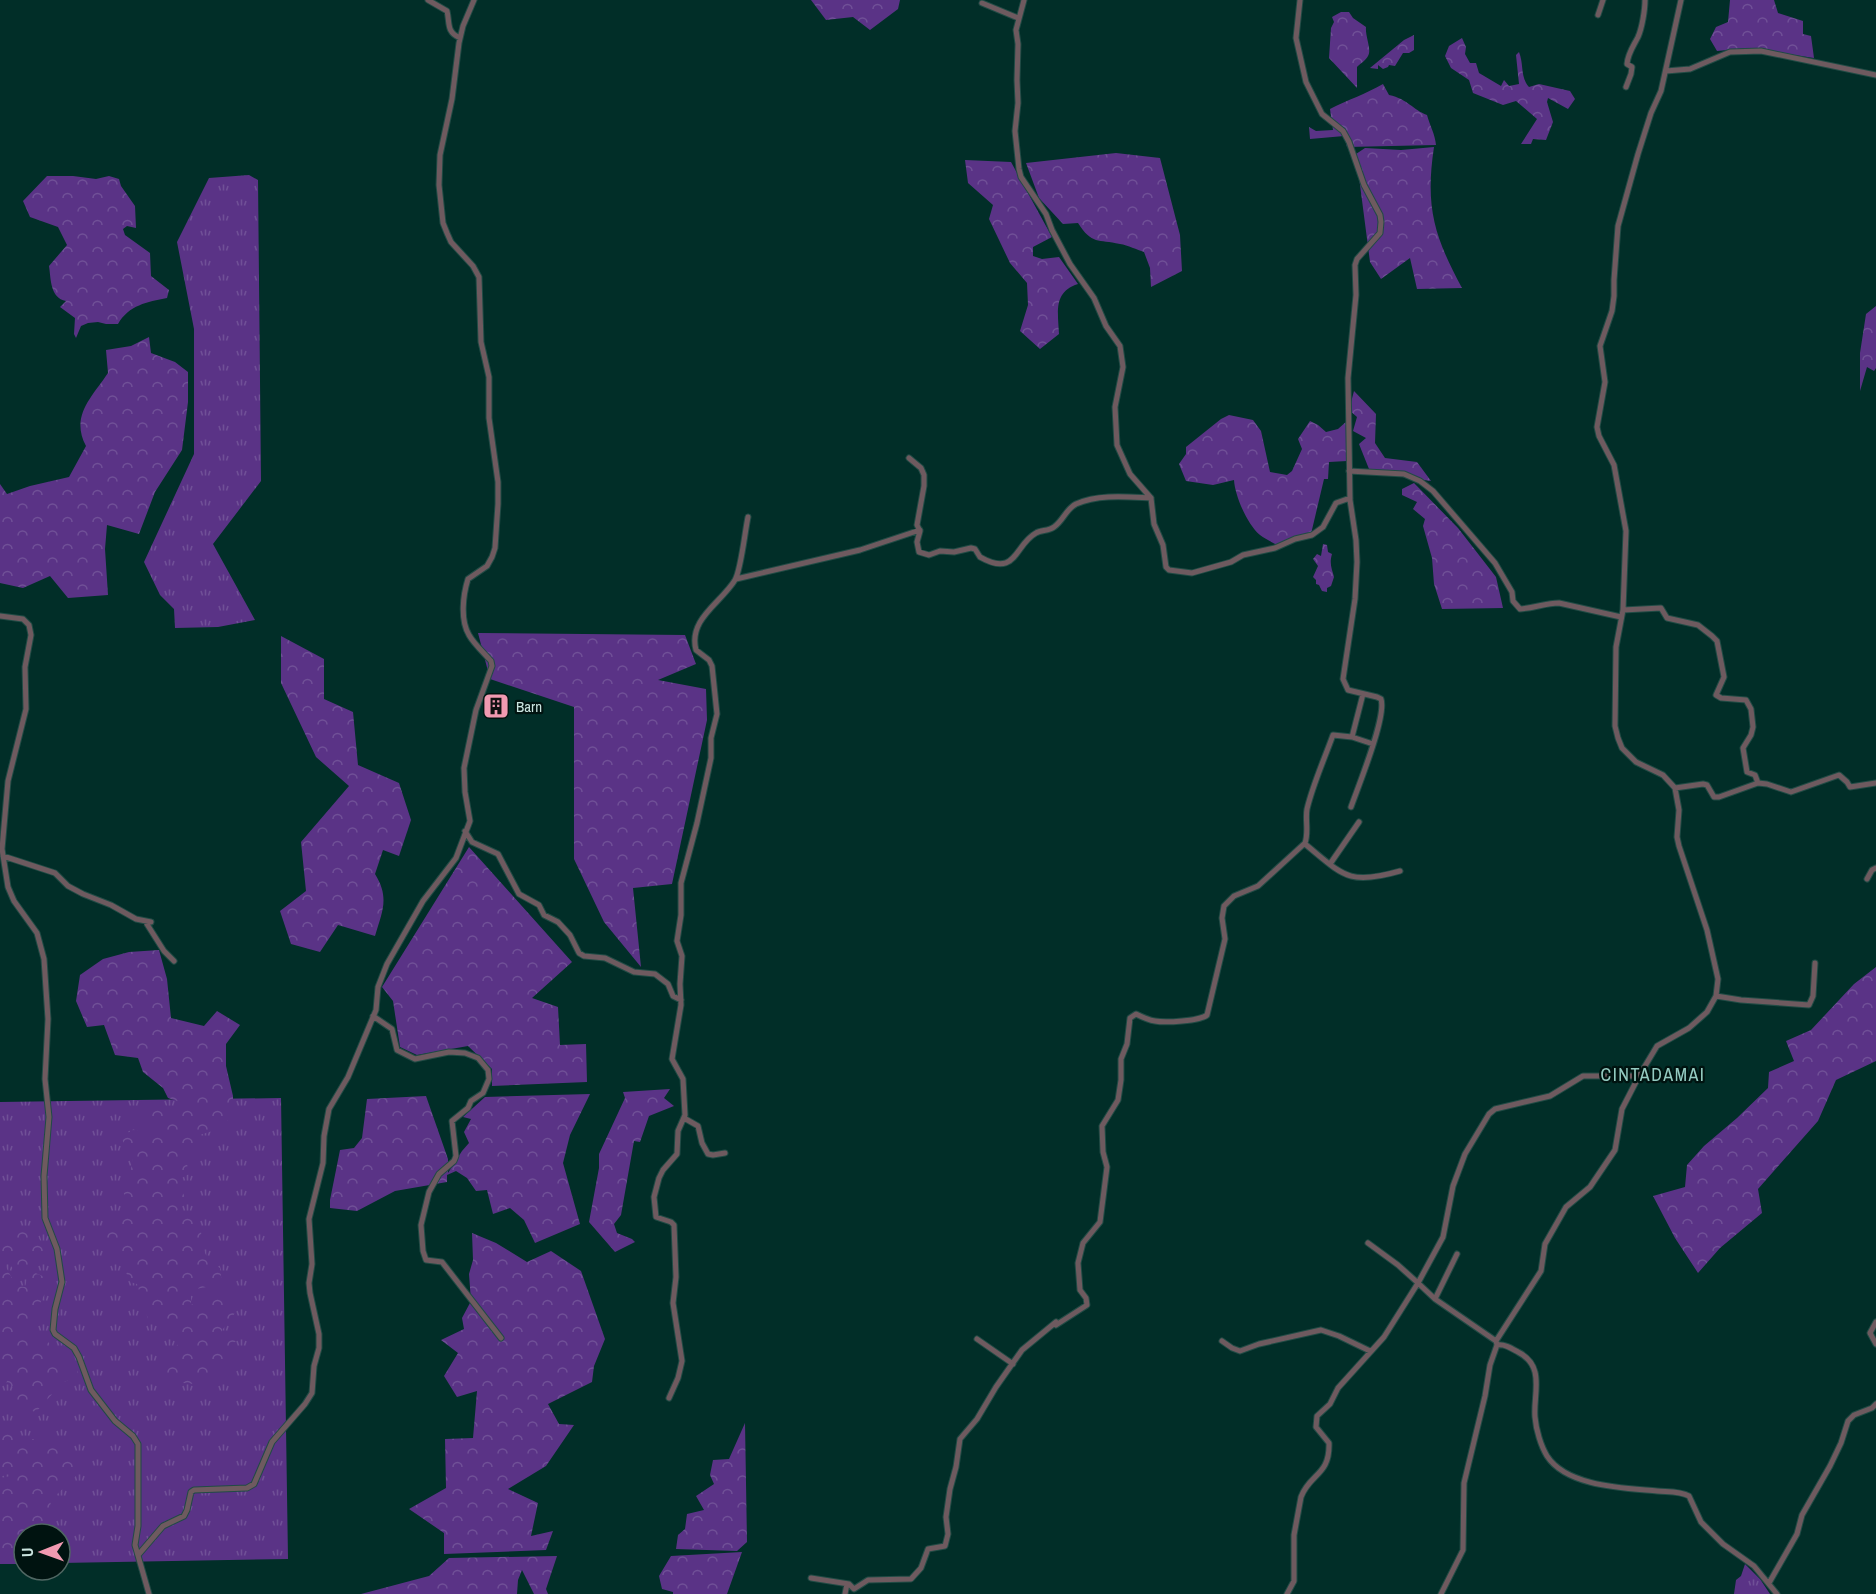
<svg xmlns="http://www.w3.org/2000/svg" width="1876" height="1594" viewBox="0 0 1876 1594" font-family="'Archivo Narrow',sans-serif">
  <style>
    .grass { fill: url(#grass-tufts) }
    .forest { fill: url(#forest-crowns) }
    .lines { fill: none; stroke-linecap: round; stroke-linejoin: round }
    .street-casing { stroke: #214b45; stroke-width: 7 }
    .street { stroke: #6e5a5f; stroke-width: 5 }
    .labels { text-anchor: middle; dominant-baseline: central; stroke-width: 4.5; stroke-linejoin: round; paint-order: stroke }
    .poi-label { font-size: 15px; fill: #c9e4df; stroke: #001310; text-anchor: start }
    .quarter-label { font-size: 18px; letter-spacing: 1.5px; fill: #94ccc2; stroke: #001310 }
  </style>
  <defs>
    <pattern id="grass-tufts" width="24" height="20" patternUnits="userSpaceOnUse" patternTransform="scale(1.5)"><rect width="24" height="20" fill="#5a3386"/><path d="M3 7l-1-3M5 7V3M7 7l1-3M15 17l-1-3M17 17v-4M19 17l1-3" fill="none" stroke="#705097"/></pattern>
    <pattern id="forest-crowns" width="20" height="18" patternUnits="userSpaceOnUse" patternTransform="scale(1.5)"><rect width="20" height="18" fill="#5a3386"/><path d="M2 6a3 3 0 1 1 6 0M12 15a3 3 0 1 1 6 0" fill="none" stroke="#705097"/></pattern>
  </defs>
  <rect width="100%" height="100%" fill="#012e28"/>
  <path class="grass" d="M249 175 258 180 261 481 213 544 255 620 218 627 175 628 174 609 160 595 144 562 194 454V329L177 242 209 178Z
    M281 1098 288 1559 60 1563V1534H24V1564H0V1102Z
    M1745 1564 1760 1579 1770 1594H1734L1736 1580 1741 1576Z"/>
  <path class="forest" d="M811 0H900L898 9 870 30 853 17 826 20Z
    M1730 0H1774L1778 13 1803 21V34L1811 36 1814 58 1750 48 1717 51 1710 39 1716 27 1728 22Z
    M1341 12H1349L1353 18 1366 27C1365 36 1372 50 1368 56 1366 60 1360 64 1357 67V88L1329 58 1331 28 1334 22 1332 17Z
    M1414 35V50L1409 53H1403L1395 66 1389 65 1388 67 1383 69 1378 65V69L1370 68 1404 40Z
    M1462 38 1466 47 1465 54 1470 63H1476L1479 73 1501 86 1504 80 1509 86 1519 84 1516 55 1519 52C1524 64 1520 77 1529 87L1539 84 1570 91 1575 99 1568 109 1548 98 1547 102 1553 122 1546 140 1533 139 1531 144H1521L1537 119 1516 101 1503 105 1473 93 1469 80 1451 68 1445 56 1449 46Z
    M1383 84 1389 95C1408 99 1413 110 1427 115 1430 126 1435 134 1436 145L1347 147 1344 136 1310 139 1309 127 1316 131 1333 130 1330 109C1347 100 1366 94 1383 84Z
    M1434 147C1425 207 1434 236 1462 288L1417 289 1410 258 1381 279 1370 262 1356 154 1365 148 1401 150Z
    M1116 153 1160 158 1180 235 1182 271 1151 287 1150 268 1144 252C1137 250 1128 245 1120 244 1098 239 1092 245 1078 223L1063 224 1039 198 1026 163Z
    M965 160 1011 162 1052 237 1033 247V256L1042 259 1059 257 1078 284C1053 292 1058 312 1059 334L1040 349 1020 331 1028 305 1027 283 1010 263 989 219 993 205 968 183Z
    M47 176H73L96 179 109 176 119 179 121 186 135 206 136 228 127 226 123 229 125 235 150 253 151 276 169 290 167 298C147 302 129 305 118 324H106L98 322 88 323 81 326 76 338 74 334 75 318 60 307 66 301C50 298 51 279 49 266L67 245 58 227 30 217 23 201Z
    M1876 306V368L1874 371 1867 367 1860 391V353L1866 314Z
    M149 337 151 353 175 362 188 372V402L182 450 155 492 139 534 107 525 105 549 108 595 68 598 50 576 23 588 0 583V484L7 494 30 486 69 477 86 446C70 416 92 397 108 373L106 350 131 346Z
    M1354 391 1376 414 1375 443 1385 458 1417 462 1431 481 1381 474 1369 469 1359 444 1366 438 1353 431 1357 417 1349 410Z
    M1229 415 1253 420 1261 431 1270 472 1287 475 1292 471 1302 449 1298 439 1310 421 1318 425 1326 432 1338 429 1347 421V461L1329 462 1328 479H1324L1311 534 1277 545C1272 542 1265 539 1260 535 1247 524 1235 496 1234 480L1213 485 1186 481 1179 464 1186 454V447L1221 419Z
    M1414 483 1458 528 1496 577 1503 608 1442 609 1434 584 1432 558 1423 526 1425 519 1413 509 1417 502 1402 495V489Z
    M1323 544 1327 545 1328 552 1332 554C1329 564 1332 569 1334 577L1331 586 1327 588V592L1322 591 1319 585 1316 584V580L1313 577 1318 566 1313 559 1317 554 1321 556Z
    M478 633 685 635 696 664 658 680 706 689 707 720 672 884 633 888 641 967 604 922 574 859V707L490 679Z
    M281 636 324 659V699L353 712 358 765 399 783 411 820 399 856 383 850 375 874C390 898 382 912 375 936L338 925 320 952 291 944 280 911 306 891 301 842 349 786 316 757 281 683Z
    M469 847 572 962 532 998 558 1007 560 1045 586 1044 587 1082 492 1086V1069L468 1046 417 1055 400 1047 393 1001 382 987Z
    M159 950 167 979 171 1018 204 1026 217 1011 240 1025 226 1044V1066L233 1096V1115L219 1129 196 1136 204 1146 186 1159 189 1174 178 1180 185 1198 177 1211 190 1214 201 1226C201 1242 203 1261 220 1268L222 1284 191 1290V1305L225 1290 241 1305 220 1333 239 1339 228 1347 233 1360 227 1368 214 1364 209 1380 203 1385 163 1381 160 1363 187 1335 167 1330 149 1322 137 1284 130 1282 117 1250 108 1246 104 1217 128 1209 123 1190 130 1175 133 1156 120 1137 133 1130 145 1132 153 1127 145 1122V1115L164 1102 169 1114 193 1106 168 1098 163 1088 143 1072 138 1058 115 1055 104 1025 87 1027 76 1001 80 975 103 959 129 952Z
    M1876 967V1061L1836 1080 1818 1121 1758 1189 1762 1213 1720 1248 1698 1273 1675 1238 1653 1196 1685 1187 1687 1165 1704 1146 1737 1118 1768 1088 1769 1072 1794 1061 1786 1041 1811 1030 1854 984Z
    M670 1089 664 1098 674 1106 649 1116 640 1142 634 1141 621 1215 614 1224 617 1233 632 1239 635 1242 615 1252 589 1222 599 1168V1154L625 1098 623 1092Z
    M590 1094 570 1135 563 1163 580 1224 535 1243 524 1220 510 1208 493 1214 487 1190 476 1191 467 1178 456 1171 447 1175V1182L395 1191 357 1211 330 1208V1200L340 1150 354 1148 362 1138 367 1099 426 1096 448 1159V1173L462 1151 469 1143 464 1132 471 1119 463 1117 485 1097Z
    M0 1225 36 1231 47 1257 35 1256 33 1272 52 1280 26 1330 47 1340 62 1364 73 1361 80 1377 63 1382 36 1412 14 1406H0V1394L11 1396 17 1389 6 1383 11 1374 0 1368V1264L5 1265 16 1286 25 1287 27 1279 25 1266 14 1270 0 1252Z
    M472 1233 496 1243 527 1262 551 1251 581 1271 605 1339 594 1366 592 1382 548 1404 559 1424 574 1425 546 1466 508 1489 538 1503 531 1536 553 1531 546 1550 444 1554V1533L409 1509 446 1488 445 1439 473 1438 477 1391 457 1397 444 1376 458 1353 441 1340 464 1329 462 1318 471 1301 469 1274 473 1260Z
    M0 1421 4 1432 65 1447 79 1473 50 1501 58 1534H24V1562L0 1563V1478L11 1476 10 1466 0 1469Z
    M745 1423 747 1542 737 1551 676 1549 678 1535 685 1529 687 1514 704 1510 696 1496 714 1484 710 1475 713 1460 729 1459Z
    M742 1552 727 1594H673V1592L662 1589 659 1576 671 1556Z
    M557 1556 546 1589 548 1594H534L522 1570 518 1580 517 1594H361L429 1576 449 1558Z"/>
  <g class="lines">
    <defs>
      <path id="street" d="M428 0 447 11C450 23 446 32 460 38
        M1024 0 1016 30 1018 44 1017 80 1018 103 1015 131 1019 169 1021 177 1046 214 1052 230 1070 264 1094 298 1106 326 1120 346 1123 367 1115 407 1117 445 1130 474 1151 498
        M1300 0 1296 38 1306 82 1322 114 1343 131 1349 142 1364 185 1380 215 1381 222 1380 233 1357 259 1355 265 1356 295 1348 378 1350 500 1356 540 1357 562 1355 599 1343 679 1348 690 1377 697 1381 699C1387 716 1358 787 1351 807
        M982 3 1018 18
        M1598 15 1603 0
        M1666 71 1690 69 1730 52 1761 51 1876 75
        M1626 87 1631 74 1632 67 1627 64C1628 53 1633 47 1638 37 1642 28 1645 10 1645 0
        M909 458 921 468 924 475V486L917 525 920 531 917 542 919 552 929 555 940 551 954 552 971 548 975 549 980 557C1017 578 1014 545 1036 533 1041 530 1049 531 1054 527 1063 521 1066 509 1076 504 1099 494 1127 497 1151 498L1154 524 1163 545 1166 567 1169 570 1192 573 1231 562 1243 555 1275 548 1295 539 1312 535 1323 527 1336 503 1350 498
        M1349 471 1404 474 1420 481 1433 491 1495 563 1512 592 1513 601 1520 609C1534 608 1546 603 1559 603L1621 617
        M736 579 860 550 920 530
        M1623 610 1661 608 1667 618 1698 625 1712 636 1717 641 1724 677 1716 695 1721 698 1746 700 1751 709 1753 727 1751 735 1743 748 1747 772 1755 775 1758 783 1719 797H1714L1707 785 1703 784 1675 788
        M0 616 23 619 29 625 31 635 25 667 26 709 8 781 2 849 8 887 14 901 37 933 44 959 48 1019 45 1079 49 1117 44 1176 45 1218 57 1249 62 1282 55 1309 53 1330 55 1334 74 1348 79 1357 91 1390 115 1421 133 1436 138 1444V1526L135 1545 149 1594
        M1352 737 1373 744
        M1758 783 1767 784 1791 792 1839 775 1847 782 1850 787 1876 783
        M465 831 472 842 498 854 519 894 539 905 544 915 558 922 570 935 579 953 584 956 605 958 634 972 655 974 668 984 673 996 681 1000
        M1305 844C1343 875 1348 886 1400 871
        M3 856 55 873 68 886 83 894 111 905 136 919 151 922
        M1330 864 1359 822
        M1867 879 1872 870 1876 868
        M145 921 164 951 174 961
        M1716 996 1741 1000 1809 1005 1813 996 1815 963
        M373 1016 392 1029 397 1050 415 1059 449 1052 465 1053 478 1058 488 1070 489 1079 483 1093 471 1101 468 1108 452 1121 456 1156 454 1161 439 1174 429 1192 421 1225 423 1251 426 1260 442 1262 501 1338
        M684 1118 698 1126 702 1143 708 1154 713 1155 725 1153
        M1435 1299 1457 1254
        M1876 1322 1870 1333 1876 1344
        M1056 1325 1087 1305 1086 1298 1080 1290 1078 1263 1083 1243 1100 1222 1107 1167 1103 1152 1102 1126 1118 1100 1121 1080V1059L1127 1044 1130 1018 1136 1014C1142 1017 1148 1020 1155 1021 1165 1023 1200 1021 1207 1015L1225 939 1222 918 1224 906 1234 896 1258 886 1305 843C1309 832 1305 820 1307 809 1313 784 1324 760 1333 735L1352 737 1363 694
        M977 1339 1013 1364
        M1222 1341 1232 1348 1240 1351 1259 1344 1321 1330 1339 1336 1370 1351
        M1496 1341 1541 1271 1545 1244 1566 1207 1590 1187 1615 1150 1622 1109 1639 1076
        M1497 1345C1505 1344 1511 1348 1518 1352 1546 1366 1533 1394 1535 1417 1536 1430 1541 1446 1547 1456 1567 1487 1625 1488 1657 1491 1668 1492 1680 1491 1689 1496L1701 1522 1723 1544 1754 1566 1777 1594
        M669 1398 678 1378 682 1361 673 1303 676 1277 674 1225 671 1222 656 1217 654 1197 659 1178 663 1170 677 1154 678 1131 685 1115 683 1079 672 1059 681 1005 680 984 682 956 677 941 681 915V883L697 823 711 758V738L717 714 712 666 709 660 696 650C688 619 721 603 735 580 741 570 745 531 748 517
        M139 1554 163 1526 184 1516 187 1510 191 1492 194 1490 247 1488 254 1484 272 1442 305 1404 312 1393 314 1366 319 1348V1334L310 1293 309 1283 312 1264 309 1219 323 1163 324 1136 329 1109 348 1077 376 1010 378 987 387 964 423 901 456 858 470 821 465 792 464 768 476 710 492 666 491 661C484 653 474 644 469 635 460 620 463 595 468 579L487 566 492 557 495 548 498 504V482L489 418V377L481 342 479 277 473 266 451 242 447 233 443 223 439 185 440 155 452 99 459 43 463 26 474 0
        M811 1578 849 1584 854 1589 868 1580 911 1579 921 1568 928 1549 945 1546 948 1534 946 1517 950 1489 956 1467 960 1439 977 1419 996 1387 1022 1350 1056 1322
        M1769 1583 1797 1534 1802 1515 1830 1466 1841 1443 1848 1421 1854 1415 1872 1408 1876 1404
        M845 1594 847 1584
        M1287 1594 1294 1581V1535L1301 1497C1310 1473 1330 1476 1329 1443L1316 1427 1317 1416 1330 1404 1338 1388 1384 1337 1418 1283 1398 1265 1368 1243
        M1441 1594 1463 1550 1464 1483 1485 1396 1490 1365 1497 1345 1496 1341 1435 1299 1418 1283 1443 1237 1453 1186 1465 1154 1489 1114 1495 1109 1550 1096 1583 1076H1639L1657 1046 1689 1028 1707 1012 1716 996 1718 979 1707 930 1679 846 1677 837 1679 810 1675 788 1663 775 1636 762 1622 748 1618 738 1615 726 1616 647 1623 610 1626 531 1614 465 1599 436 1597 427 1605 382 1600 346 1612 311 1614 296V280L1618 226 1638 154 1651 113 1661 91 1681 0"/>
    </defs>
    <use href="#street" class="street-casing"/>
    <use href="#street" class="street"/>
  </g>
  <defs>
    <symbol id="building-square" viewBox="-11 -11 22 22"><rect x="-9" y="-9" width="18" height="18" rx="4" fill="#f19ab1" stroke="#001310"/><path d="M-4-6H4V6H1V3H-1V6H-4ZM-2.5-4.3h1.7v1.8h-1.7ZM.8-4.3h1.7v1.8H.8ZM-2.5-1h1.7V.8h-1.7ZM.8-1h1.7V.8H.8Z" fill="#111"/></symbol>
  </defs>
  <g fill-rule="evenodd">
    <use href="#building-square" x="481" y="691" width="30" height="30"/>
  </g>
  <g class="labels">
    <g class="poi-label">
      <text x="516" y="706">Barn</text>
    </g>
    <g class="quarter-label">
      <text x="1653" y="1074">CINTADAMAI</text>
    </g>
  </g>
  <g transform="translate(42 1552) rotate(269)"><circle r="28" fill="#001310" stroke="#506763" stroke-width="1.5"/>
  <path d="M0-4.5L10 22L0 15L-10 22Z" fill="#f19ab1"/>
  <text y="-9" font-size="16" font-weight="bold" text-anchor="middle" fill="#c9e4df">U</text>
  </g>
</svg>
